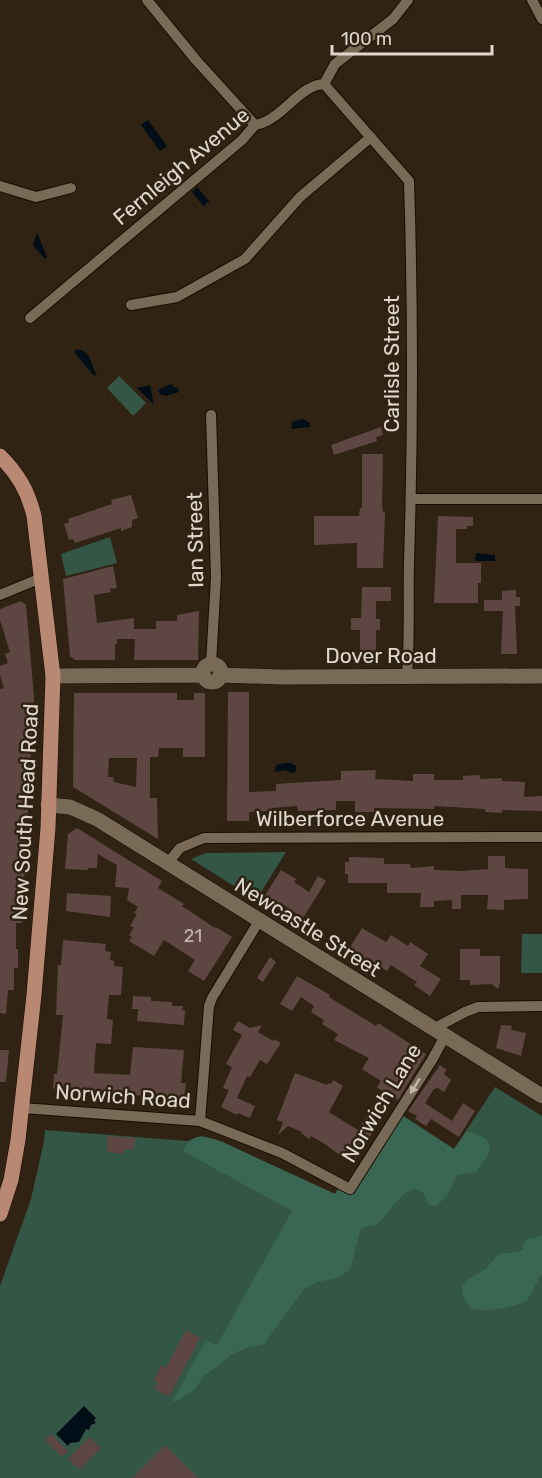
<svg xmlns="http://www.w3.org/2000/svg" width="542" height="1478" viewBox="0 0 542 1478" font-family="Rubik,sans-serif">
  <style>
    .green { fill: #335646 }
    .forest { fill: #3a6753 }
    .water { fill: #000e18 }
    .building { fill: #5e4742; fill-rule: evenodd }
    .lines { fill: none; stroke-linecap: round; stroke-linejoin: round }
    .street-casing { stroke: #180c01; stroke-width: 12 }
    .secondary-casing { stroke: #180c01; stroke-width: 16 }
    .primary-casing { stroke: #180c01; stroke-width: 16 }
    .street { stroke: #796a57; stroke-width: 10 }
    .secondary { stroke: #796a57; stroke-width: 15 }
    .primary { stroke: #b98873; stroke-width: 15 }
    .oneway { fill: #c1b7aa }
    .labels { text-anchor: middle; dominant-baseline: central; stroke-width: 5; stroke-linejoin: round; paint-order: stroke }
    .number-label { font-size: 18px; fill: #c0b4aa }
    .street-label { font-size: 21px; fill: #e0d8cd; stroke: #302313 }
  </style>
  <rect width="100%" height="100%" fill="#302313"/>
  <path class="green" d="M119 376 146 403 133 416 107 388Z
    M110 537 117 563 66 576 61 554Z
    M286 852 256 900 191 859 206 853Z
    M522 934H542V973H521Z
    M495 1087 542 1116V1478H0V1286L31 1199 44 1141 45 1130 188 1141 201 1136 220 1141 335 1194 340 1186 351 1195 400 1114 454 1149Z"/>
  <path class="forest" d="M400 1114 454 1149 467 1131C499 1140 493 1150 476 1172L457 1175 447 1196 436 1206 429 1205C416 1164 388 1215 377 1225L361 1228 350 1270 336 1278 317 1282 304 1289 264 1344 249 1347 231 1355 203 1377 194 1390 175 1402 173 1400 206 1340 217 1345 292 1211 183 1151C192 1132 203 1136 220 1141L335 1194 340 1186 351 1195Z
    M542 1235V1273L527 1301C507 1308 491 1313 470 1308L463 1296 461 1287 468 1280 487 1268 498 1254 518 1252 523 1250C526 1232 530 1242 542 1235Z"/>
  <path class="water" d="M148 120 167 146 160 151 141 125Z
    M197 187 210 202 206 203 204 207 192 192Z
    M37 232 47 257 45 259 33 245Z
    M77 349C93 352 89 364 97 374L94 376 74 352Z
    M171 384 174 387 178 388 179 392 166 396 160 394 158 390Z
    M150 385 154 405 137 388Z
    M302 419 310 423V427L291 429 292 422Z
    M476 553 495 555V561H475Z
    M285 763H291L296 766V772L292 773 285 770 275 772 276 765Z
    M84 1406 96 1418 94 1420 96 1423 91 1425 89 1430 86 1429 79 1442 70 1443 68 1446 56 1434Z"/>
  <path class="building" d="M381 427 383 435 376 437 377 441 334 455 331 445Z
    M362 454H383L382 505 383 512H385L383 568H357V543L314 545V516H359L360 508H362Z
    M131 495 138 518 132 520V527L121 531V528L75 543 73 539 69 540 64 524 69 522 68 519 112 504 111 500Z
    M438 516 473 517V526H467V529H456V563H481V583H478V603H434Z
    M113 566 117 588 110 589 111 592 94 595 97 623 134 618V629H156V621H177V615L199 611 198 660H134L135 639H117V644H115V660H75L70 656 63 579Z
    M362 587H391V601H376V619H380V630H376V652H360V630H351V618H361Z
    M516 590V597H520V606H515L517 654H501L503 611H484V600H502V591Z
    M21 601 26 605 34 697 22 923H16V949H18V968H14V990H8L6 1014 0 1013V689L4 688 0 675V666L8 663 5 654 10 652 0 620V609Z
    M228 692H249V792L276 791V784L341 780V771L376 770 375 779 413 781V774H434V780H463V776L480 775V779L502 778V781L525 782 524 797 542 796V811L502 810V813L485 812V809L434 806V809L374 808V812H355V801H336V810L298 811 297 806 272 808V811L249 812V821H227Z
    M74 693H177V700H194V693H205V757H183V748H159L158 757H150V798H157L158 839 73 787ZM109 758H137L136 787 114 782 113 777H108Z
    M77 828 162 881 158 888 184 904 182 906 215 928 216 927 232 937 204 981 188 971 195 960 164 940 154 956 129 941 132 937 129 935 134 927 130 926 137 914 134 913 138 907 127 900 129 888 115 887 117 865 98 854 97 868H88V870L65 869 68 834Z
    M488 856H505V868L528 869V899L504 900V910L487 909 488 895H461V909H452V900L434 901V907H420L421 893H387V883H348V874H345V862H349V857L384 858V864H410L411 868 434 866V870L461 871 488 869Z
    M281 870 296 879 294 882 309 892 318 876 326 881 303 918 281 903 279 906 264 897Z
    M67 893 111 896 110 917 66 911Z
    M362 928 386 942 391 935 408 946 410 942 428 954 420 966 441 979 430 996 414 985 417 982 391 965 387 971 366 957 365 959 349 949Z
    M63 940 106 944 105 951 111 952 110 960 114 961V966L123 967 121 995H109L107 1019 113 1020 111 1044 96 1043 94 1073 130 1075 133 1047 184 1050 181 1083H186L184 1098 78 1092 56 1090 53 1088 54 1074H57L63 1015H56L58 965H61Z
    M460 949H480V956H500V982L498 989 492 984 470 985V980H460Z
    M270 957 276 962 263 982 257 978Z
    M297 976 330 995 329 997 376 1026 378 1023 426 1054 398 1100 390 1095 380 1112 384 1114 355 1161 351 1159 349 1162 325 1144 311 1136 309 1139 301 1133 302 1132 288 1126 278 1135 283 1122 277 1120 295 1073 327 1085 328 1083 331 1084 333 1080 343 1086 329 1112 358 1130 382 1091 377 1087 381 1081 362 1069 369 1058 334 1040 338 1034 322 1024 324 1020 311 1012 314 1006 301 997 292 1011 280 1004Z
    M133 996 151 997V1001L172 1002V1006H183L182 1010H185L184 1025 137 1021 138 1009H132Z
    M238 1021 250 1028 262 1025 258 1032 273 1041 274 1039 281 1043 267 1064 260 1060 250 1077 247 1076 237 1098 255 1106 250 1118 238 1113 237 1115 221 1107 229 1090 223 1088 232 1067 226 1064 242 1035 233 1030Z
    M501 1025 512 1026 511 1030 526 1033 521 1056 496 1048Z
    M0 1050H9L6 1082H0Z
    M440 1065 447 1070 444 1074 451 1080 444 1092 438 1088 434 1089 425 1103 452 1121 463 1103 475 1111 459 1137 431 1119 426 1126 415 1119 417 1116 408 1111Z
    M107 1136 135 1138 134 1149H124V1154L107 1152Z
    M186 1330 200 1338 169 1397 154 1389 158 1382 154 1380 161 1365 166 1368Z
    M51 1434 68 1451 62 1457 45 1440Z
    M89 1437 101 1448 80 1470 68 1459Z
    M165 1445 198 1478H132Z"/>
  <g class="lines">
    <defs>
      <path id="street" d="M147 0 196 60 255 125
        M532 0 542 19
        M324 84 409 181C413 308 413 435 409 561 408 599 410 637 407 675
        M324 84 335 64 393 19 408 0
        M0 186 36 197 71 188
        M131 305 177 297 245 259 300 197 371 137
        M30 318 242 140 255 125C281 121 299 85 324 84
        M412 499H542
        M0 595 41 578
        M211 664 216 577 211 415
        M167 864 180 848 204 838 542 837
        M433 1029 465 1012 478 1007 542 1006
        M22 1108 200 1121 282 1153 350 1189 432 1060 445 1036
        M200 1121 209 1006 212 998 259 921"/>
      <path id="secondary" d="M203 673a9 9 0 1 1 18 0a9 9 0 1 1-18 0Z
        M220 675 281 677 542 676
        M53 676 203 675
        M48 805 70 807 97 819 542 1096"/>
      <path id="primary" d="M0 456C18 474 28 491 34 516L53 676 48 828 34 995 18 1140 11 1180 0 1214"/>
    </defs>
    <use href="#street" class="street-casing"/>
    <use href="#secondary" class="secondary-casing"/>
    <use href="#primary" class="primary-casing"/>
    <use href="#street" class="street"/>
    <use href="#secondary" class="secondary"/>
    <use href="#primary" class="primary"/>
  </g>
  <defs><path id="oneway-solid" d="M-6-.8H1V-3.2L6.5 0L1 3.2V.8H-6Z" transform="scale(1.5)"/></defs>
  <use class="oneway" href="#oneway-solid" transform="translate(415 1086) rotate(122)"/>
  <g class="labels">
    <g class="number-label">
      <text x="193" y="936">21</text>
    </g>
    <g class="street-label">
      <text transform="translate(181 166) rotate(-40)">Fernleigh Avenue</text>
      <text transform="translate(391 364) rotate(-90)">Carlisle Street</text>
      <text transform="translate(195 540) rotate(-91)">Ian Street</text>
      <text x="381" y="655">Dover Road</text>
      <text transform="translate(25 812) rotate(-87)">New South Head Road</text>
      <text x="350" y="818">Wilberforce Avenue</text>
      <text transform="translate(308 927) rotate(32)">Newcastle Street</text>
      <text transform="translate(123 1096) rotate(4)">Norwich Road</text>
      <text transform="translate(381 1103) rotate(-59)">Norwich Lane</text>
    </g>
  </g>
  <path d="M332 45v9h160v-9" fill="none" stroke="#e0d8cd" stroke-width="3"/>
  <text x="341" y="45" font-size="18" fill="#e0d8cd" stroke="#302313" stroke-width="4.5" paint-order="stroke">100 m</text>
</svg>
